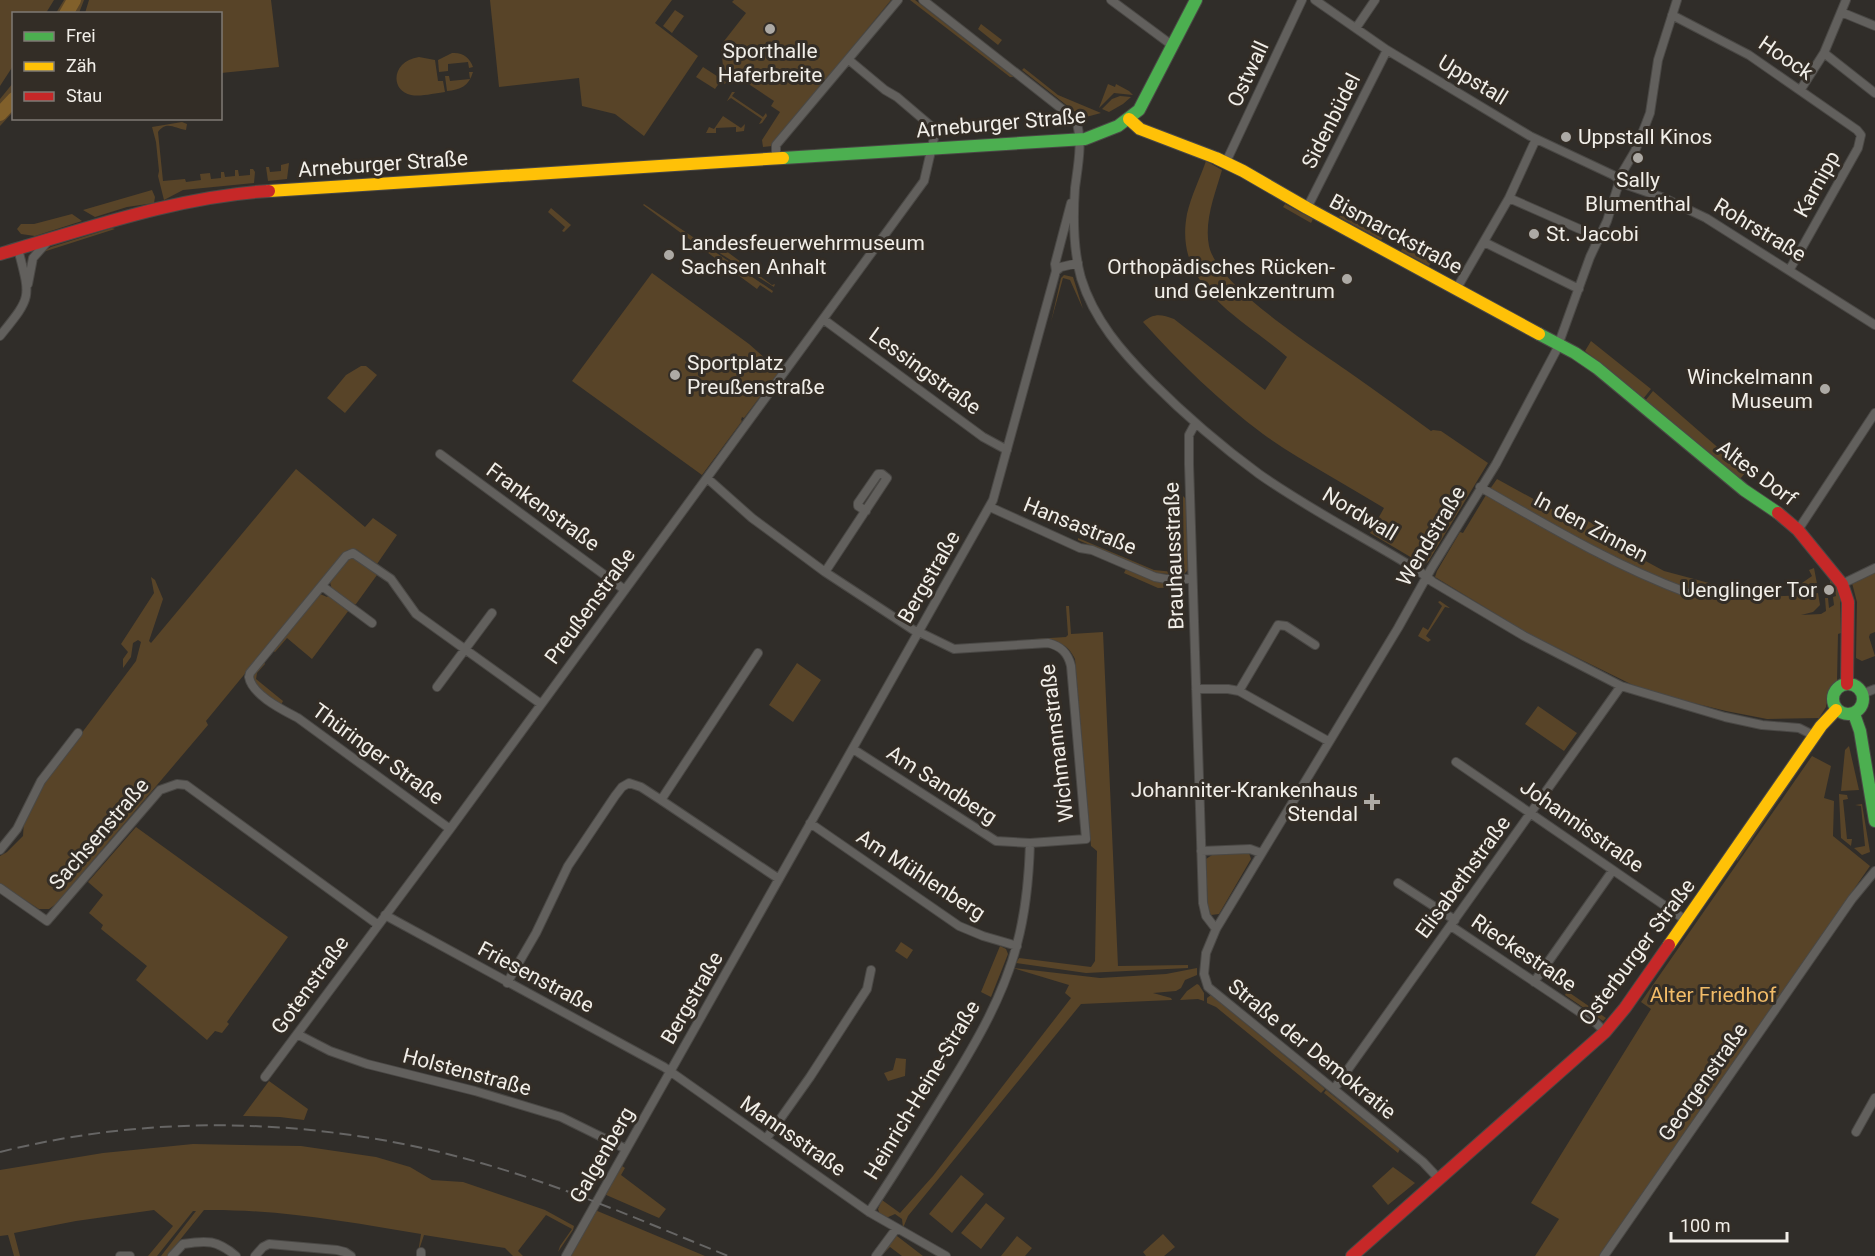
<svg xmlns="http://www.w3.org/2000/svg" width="1875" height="1256" viewBox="0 0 1875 1256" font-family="Roboto,sans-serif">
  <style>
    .green { fill: #584428 }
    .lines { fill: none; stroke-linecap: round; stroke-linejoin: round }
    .river { stroke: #81602b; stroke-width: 14 }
    .street-casing { stroke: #4a4845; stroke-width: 10 }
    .fast-casing { stroke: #4a4845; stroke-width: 14 }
    .slow-casing { stroke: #4a4845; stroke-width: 14 }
    .jam-casing { stroke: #4a4845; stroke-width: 14 }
    .street { stroke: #62605d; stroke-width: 8 }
    .fast { stroke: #4caf50; stroke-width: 12 }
    .slow { stroke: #ffc107; stroke-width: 12 }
    .jam { stroke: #c62828; stroke-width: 12 }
    .rail { stroke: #666564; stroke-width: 2; stroke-dasharray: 12 6; stroke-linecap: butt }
    .poi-dot { fill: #adaaa5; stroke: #332d26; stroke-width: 2 }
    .labels { text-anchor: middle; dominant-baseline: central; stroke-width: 6; stroke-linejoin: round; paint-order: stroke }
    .poi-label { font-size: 21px; fill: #f1eee8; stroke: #332d26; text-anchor: start }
    .street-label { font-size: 21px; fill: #f1eee8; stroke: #332d26 }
    .park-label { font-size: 21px; fill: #f1bb68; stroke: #332d26 }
  </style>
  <rect width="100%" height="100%" fill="#302d29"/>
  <path class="green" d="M0 0H54L46 13 14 14 13 66 0 86Z
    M64 0H84L79 13H56Z
    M89 0H271L279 67 221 73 220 14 85 13Z
    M490 0H672L655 23 698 56 644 136 615 114 582 106 579 78 499 87Z
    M734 0H891L772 146 763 147 762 140 780 112 771 106 774 101 741 79 737 83 723 67 721 45 746 13 732 2Z
    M910 0H915L1014 77H1010Z
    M675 10 684 16 672 33 663 26Z
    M981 24 1002 40 998 45 978 29Z
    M452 53C463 52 470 58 473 67L469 68 468 62 448 64V71L439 72 438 60Z
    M419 57 435 60 438 81H443L445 92C435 93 421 97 411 95 390 91 391 61 419 57Z
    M703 67 726 82 725 84 720 82 715 89 696 77Z
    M1024 68 1058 95 1101 113 1086 117 1080 114 1079 115 1022 70Z
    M469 72H473C469 86 460 90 447 91L445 76H449L450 81 470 79Z
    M13 83V112L0 126V99Z
    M1108 84 1115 87 1116 84 1129 91 1133 95 1114 93 1099 108Z
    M732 92H735L732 96 763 117 766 113 767 116 762 123 759 124 762 119 731 98 727 101Z
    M1120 96 1131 97 1123 104 1109 112 1102 109 1112 99Z
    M723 116 741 128 745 124 744 131 736 132V127L716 128V133H706L709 127 714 129Z
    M182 122 187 124 186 130C175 129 167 120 158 132L163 181 185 179 186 182 201 180 200 174 210 173 211 179 221 178V172H224L225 177 235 176V170H238L239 176 250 175V169H253L255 172 254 183 183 190 164 200 158 176 159 171 156 142 152 127Z
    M1206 161 1222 170C1215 194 1204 221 1209 246 1218 286 1312 346 1346 370 1375 390 1403 411 1431 431L1433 430 1441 431 1488 463 1428 562 1424 565 1370 533 1384 508C1344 483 1301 461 1263 434 1219 401 1180 363 1143 322 1154 313 1161 314 1174 319L1265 390 1287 357C1241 317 1173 287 1187 214 1191 196 1200 178 1206 161Z
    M289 163 287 179 268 181 266 167H269L270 172 281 171V165Z
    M152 190 155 197 154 203 127 207 95 217 83 210Z
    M644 204 773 291 772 293 760 285 757 289 643 205Z
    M1285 204 1313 219 1311 223 1283 207Z
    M551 208 571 225 564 232 562 231 565 227 548 212Z
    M1342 213 1384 236 1381 240 1339 217Z
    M72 214 82 221 35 236 21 234 17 229 21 224H34Z
    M112 228 115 229 40 253 51 247Z
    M710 239 772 285 775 284 774 287 721 254 708 242Z
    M1403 247 1431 262 1429 266 1401 251Z
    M652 273 749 344 776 368 778 366 781 369 744 418 742 417 741 420 742 421 702 475 572 381Z
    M1064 275 1073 277 1083 309 1070 280 1063 278 1051 322 1061 278Z
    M1591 341 1651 389 1643 399 1585 351Z
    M361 366H366L377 375 345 413 327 398 346 375Z
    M1653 391 1746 472 1740 479 1645 401Z
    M296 469 365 527 373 518 397 535 377 564 356 549 346 551 206 721 208 725 56 904 49 909H39L0 884V856L7 852 23 836 24 820 41 787 136 661 141 642 138 640 133 643 131 657 123 668V659L128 652 121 644 154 593 151 577 155 580 163 599 149 641 151 643Z
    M1497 479 1559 513 1562 507 1608 532 1605 539 1664 571 1709 583V586L1764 597 1808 595 1802 583 1812 576 1809 570 1814 568 1818 589 1811 590 1812 594 1818 593 1820 605 1813 612 1801 615 1821 614 1826 611 1825 598H1828L1829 608 1834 605 1833 597 1836 596 1834 585H1830V577L1840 593 1841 633 1838 634 1837 681 1828 692 1826 707 1819 718 1767 719 1726 711 1645 691 1529 634 1435 577 1437 571 1460 532 1463 533 1486 495 1687 595 1700 596 1654 578 1565 533 1490 489Z
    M1183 496 1186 499 1188 570 1183 575 1155 573 1078 540V538L1154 570 1184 573Z
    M352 557 376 572 377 575 356 604 353 605 332 590 330 582 348 559Z
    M1126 569 1171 583H1184V587L1158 588 1124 573Z
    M1875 571V632L1870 634 1869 637 1875 656 1862 661 1856 658 1857 602 1852 583Z
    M320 594 327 597 329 595 349 610 312 659 287 638 275 652 273 651Z
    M1440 601 1450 608 1445 607 1426 636 1431 640 1428 642 1418 636 1423 627 1428 630 1442 606 1438 602Z
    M1066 606H1069L1071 634 1103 632 1118 966 1188 965V968L1086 973 1016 963 1019 958 1091 967 1095 961 1097 851 1091 846 1075 659C1067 641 1052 639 1034 641V639L1066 637 1068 635Z
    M264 662 265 664 257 673 256 679 283 701 281 705C273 699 250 687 254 675 256 671 261 666 264 662Z
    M797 663 821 680 793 722 769 705Z
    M1538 706 1577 733 1564 751 1525 724Z
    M1849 746 1859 790 1841 791 1845 750Z
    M1812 756 1831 766 1824 798 1834 801 1833 836 1870 866 1599 1256H1535L1559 1219 1531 1203 1651 1009 1641 1002Z
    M1798 770V771L1737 861 1736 858Z
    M1839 794 1847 795 1848 799 1843 800 1847 839H1852L1851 846 1841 838Z
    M1862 804 1870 852 1862 855 1854 848 1865 846 1861 806 1855 805Z
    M136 827 288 937 227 1022 229 1024 222 1033 215 1031 207 1040 136 980 147 966 101 929 103 925 89 913 103 895 88 882Z
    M1246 852 1249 853 1251 859 1219 914 1211 915 1208 910 1206 859 1212 855Z
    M901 942 913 950 907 959 895 951Z
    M1000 946 1006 949 1008 954 991 997 981 992Z
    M1013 968 1100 978 1166 974 1197 968V975L1185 980 1181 988 1176 991 1153 993 1171 998 1172 1000 1081 1004 908 1216 903 1228 902 1219 895 1214 886 1218 880 1215 878 1209 882 1200 900 1213 933 1176 1071 998 1065 993 1069 985Z
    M1197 984 1199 985 1204 993V1001L1198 999 1180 1000 1187 991Z
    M1567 991 1606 1018 1603 1021 1565 995Z
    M1211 995 1325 1089 1321 1093 1216 1007 1207 1003V998Z
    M896 1058 906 1059 905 1076 888 1081 884 1073 893 1070Z
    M269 1081 308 1109 304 1120 280 1117 243 1116Z
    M1326 1090 1400 1149 1398 1153 1324 1093Z
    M193 1144 301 1146 376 1157 410 1167 432 1180 463 1182 545 1210 574 1226 573 1230 558 1252 560 1246 572 1229 546 1215 518 1251 523 1256H513L505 1248 424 1235 418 1253 421 1234C348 1222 278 1209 204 1210L167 1256H161L196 1211H193L157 1256H148L173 1226 154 1210 76 1221 14 1233 20 1256H14L8 1235 0 1236V1170L103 1153Z
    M622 1166 625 1168 621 1175 666 1209 659 1218 604 1194Z
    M1393 1167 1415 1183 1388 1205 1372 1186Z
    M961 1175 984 1194 952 1233 929 1214Z
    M986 1203 1005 1218 981 1249 961 1233Z
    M595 1210 705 1256H570Z
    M1163 1234 1175 1247 1164 1256H1146L1143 1252Z
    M895 1236H897L923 1256H902L890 1247 881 1256Z
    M1017 1236 1032 1248 1025 1256H1001Z"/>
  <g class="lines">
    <path class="river" d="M66 14 74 0
      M0 114 14 99"/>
    <defs>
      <path id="street" d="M923 0 1076 120C1083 142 1078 165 1075 188 1073 217 1073 249 1081 278 1094 320 1122 352 1152 382 1186 416 1221 446 1259 474 1310 510 1366 538 1419 571L1433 582 1524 636 1621 686 1725 717 1762 725 1799 728 1815 736
        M1111 0 1173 46
        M1315 0 1387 50 1530 136 1613 175 1627 185 1664 198 1706 218 1875 325
        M1841 12 1875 26
        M1672 15 1749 55 1857 130 1861 135 1858 148 1790 269
        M1356 28 1375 0
        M1824 53 1875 93
        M1801 89 1824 53 1846 0
        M776 158V145L898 0
        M1226 162 1302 0
        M1509 198 1600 238
        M1307 208 1387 50
        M1484 242 1579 289
        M1056 271 1061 267 1078 263
        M28 284 33 258 48 241
        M1457 288 1509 198 1536 139
        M823 319 983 437 1007 450
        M0 336C32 296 31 299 18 249
        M1195 424 1189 435V464L1203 903 1206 916 1216 929
        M440 454 625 590
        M707 478 752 518 825 572 918 633
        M1480 487C1548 526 1615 566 1688 593
        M990 507 1080 548 1092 550 1155 577 1166 579H1192
        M1798 530 1875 413
        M825 572 887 478 882 474H878L858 503V506L866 511
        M1842 584 1875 568
        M322 586 372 623
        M437 687 492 613
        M1196 689H1228L1239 691 1328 741
        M1239 691 1278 625 1286 626 1315 645
        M1862 694 1875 689
        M853 749 996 841 1030 843 1086 839 1071 666C1068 653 1061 646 1048 643L954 649 919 632
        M1456 762 1687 921
        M661 800 779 879
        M810 823 959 926 983 936 1017 946
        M450 829 298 718C283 710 252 695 249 677L250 673 346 556 353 553 391 579 416 614 541 704
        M0 850 17 829 41 781 78 733
        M1201 851 1250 849 1261 853
        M1398 883 1455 920
        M0 888 47 921 160 790 177 784 186 785 377 924
        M385 915 664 1067 869 1212 946 1256
        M1451 926 1596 1023 1605 1032
        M1534 982 1613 870
        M507 983 536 933 568 866 615 796 622 787 629 783 641 787 661 800 758 653
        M297 1034 330 1051 367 1064 475 1091 561 1117 626 1149
        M265 1077 450 829 924 181 934 138 931 126 897 97 885 90 849 60
        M1334 1089 1621 686
        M1856 1132 1875 1098
        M766 1139 810 1077 867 989 871 970
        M1439 1179 1423 1162 1208 987 1204 974 1206 953 1216 929 1398 628 1431 569 1496 464 1556 351 1590 257 1607 221 1622 173 1635 151 1645 126 1650 113 1658 60 1677 0
        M869 1212C896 1172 922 1130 948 1088 976 1043 1004 995 1017 944 1026 911 1029 877 1030 843
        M421 1252V1256
        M120 1256H130
        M172 1256 183 1244C207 1240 217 1240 236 1256
        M255 1256 263 1247 269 1244 337 1250 345 1252 351 1256
        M566 1256 993 500 1056 271 1055 264 1071 203
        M876 1256 896 1229
        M1604 1256 1852 899 1875 871"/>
      <path id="fast" d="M783 158 1085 139 1118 126 1139 110 1196 0
        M1539 334 1575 353 1597 368 1744 490 1778 513
        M1833 699a15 15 0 1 1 30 0a15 15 0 1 1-30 0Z
        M1854 714 1860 731 1875 821"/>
      <path id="slow" d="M1129 119 1140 129 1216 158 1243 171 1307 208 1539 334
        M269 191 783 158
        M1669 945 1821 726 1836 710"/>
      <path id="jam" d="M0 254C86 229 179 196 269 191
        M1778 513 1798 530 1842 584 1848 602 1847 684
        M1352 1256 1605 1032 1625 1008 1669 945"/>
    </defs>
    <use href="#street" class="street-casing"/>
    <use href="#fast" class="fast-casing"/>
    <use href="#slow" class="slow-casing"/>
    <use href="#jam" class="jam-casing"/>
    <use href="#street" class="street"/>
    <use href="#fast" class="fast"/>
    <use href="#slow" class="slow"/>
    <use href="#jam" class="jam"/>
    <path class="rail" d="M0 1152C158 1112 325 1118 481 1163 566 1187 647 1223 728 1256"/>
  </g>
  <g class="poi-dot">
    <circle cx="770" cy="29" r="6"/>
    <circle cx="1566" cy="137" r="6"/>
    <circle cx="1638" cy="158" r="6"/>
    <circle cx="1534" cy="234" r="6"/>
    <circle cx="669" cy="255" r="6"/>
    <circle cx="1347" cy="279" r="6"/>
    <circle cx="675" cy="375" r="6"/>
    <circle cx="1825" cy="389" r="6"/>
    <circle cx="1829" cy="590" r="6"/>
    <path d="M1369 793h6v6h6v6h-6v6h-6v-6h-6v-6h6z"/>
  </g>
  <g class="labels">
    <g class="poi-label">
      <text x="770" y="51" text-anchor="middle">Sporthalle<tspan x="770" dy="24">Haferbreite</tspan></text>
      <text x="1578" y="137">Uppstall Kinos</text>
      <text x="1638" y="180" text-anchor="middle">Sally<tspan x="1638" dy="24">Blumenthal</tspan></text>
      <text x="1546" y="234">St. Jacobi</text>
      <text x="681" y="243">Landesfeuerwehrmuseum<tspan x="681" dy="24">Sachsen Anhalt</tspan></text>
      <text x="1335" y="267" text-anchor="end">Orthopädisches Rücken-<tspan x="1335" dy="24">und Gelenkzentrum</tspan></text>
      <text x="687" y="363">Sportplatz<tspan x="687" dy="24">Preußenstraße</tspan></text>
      <text x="1813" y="377" text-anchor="end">Winckelmann<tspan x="1813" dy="24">Museum</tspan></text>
      <text x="1817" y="590" text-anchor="end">Uenglinger Tor</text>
      <text x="1358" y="790" text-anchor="end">Johanniter-Krankenhaus<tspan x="1358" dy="24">Stendal</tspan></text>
    </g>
    <g class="street-label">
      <text transform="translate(1786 58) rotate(34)">Hoock</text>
      <text transform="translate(1248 74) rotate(-65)">Ostwall</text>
      <text transform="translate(1473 80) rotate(31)">Uppstall</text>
      <text transform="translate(1331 121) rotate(-63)">Sidenbüdel</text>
      <text transform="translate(1001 123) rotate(-5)">Arneburger Straße</text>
      <text transform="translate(383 164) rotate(-4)">Arneburger Straße</text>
      <text transform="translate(1817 184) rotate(-61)">Karnipp</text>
      <text transform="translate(1760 230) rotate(31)">Rohrstraße</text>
      <text transform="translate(1396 234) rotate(28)">Bismarckstraße</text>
      <text transform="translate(925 371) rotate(36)">Lessingstraße</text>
      <text transform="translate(1757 473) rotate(37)">Altes Dorf</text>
      <text transform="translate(543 507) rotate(36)">Frankenstraße</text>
      <text transform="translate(1360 514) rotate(31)">Nordwall</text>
      <text transform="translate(1080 526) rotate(22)">Hansastraße</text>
      <text transform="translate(1591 527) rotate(28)">In den Zinnen</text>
      <text transform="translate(1431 536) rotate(-59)">Wendstraße</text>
      <text transform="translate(1174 556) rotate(-92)">Brauhausstraße</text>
      <text transform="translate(929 577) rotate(-60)">Bergstraße</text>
      <text transform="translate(590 606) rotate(-54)">Preußenstraße</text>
      <text transform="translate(1057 743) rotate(-97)">Wichmannstraße</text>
      <text transform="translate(378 754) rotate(36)">Thüringer Straße</text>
      <text transform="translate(942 785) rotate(33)">Am Sandberg</text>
      <text transform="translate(1582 826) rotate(35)">Johannisstraße</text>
      <text transform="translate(99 834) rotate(-49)">Sachsenstraße</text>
      <text transform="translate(921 875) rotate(33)">Am Mühlenberg</text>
      <text transform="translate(1463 877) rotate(-54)">Elisabethstraße</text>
      <text transform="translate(1637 952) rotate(-53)">Osterburger Straße</text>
      <text transform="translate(1524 953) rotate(34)">Rieckestraße</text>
      <text transform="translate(536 977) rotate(28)">Friesenstraße</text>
      <text transform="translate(310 985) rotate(-54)">Gotenstraße</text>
      <text transform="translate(692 998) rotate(-60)">Bergstraße</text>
      <text transform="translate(1312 1049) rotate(39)">Straße der Demokratie</text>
      <text transform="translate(467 1072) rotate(15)">Holstenstraße</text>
      <text transform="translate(1703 1082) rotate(-55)">Georgenstraße</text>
      <text transform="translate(922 1090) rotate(-59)">Heinrich-Heine-Straße</text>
      <text transform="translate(793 1136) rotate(35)">Mannsstraße</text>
      <text transform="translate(602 1155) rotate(-60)">Galgenberg</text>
    </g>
    <g class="park-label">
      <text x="1713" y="995">Alter Friedhof</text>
    </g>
  </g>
  <rect x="12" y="12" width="210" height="108" fill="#332d26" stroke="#7f7a74" stroke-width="1.5"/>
  <rect x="24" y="32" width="30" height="9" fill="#4caf50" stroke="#7f7a74" stroke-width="1.5"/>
  <text x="66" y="42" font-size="18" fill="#f1eee8">Frei</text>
  <rect x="24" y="62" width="30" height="9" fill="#ffc107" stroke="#7f7a74" stroke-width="1.5"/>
  <text x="66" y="72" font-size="18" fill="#f1eee8">Zäh</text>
  <rect x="24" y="92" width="30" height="9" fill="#c62828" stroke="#7f7a74" stroke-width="1.5"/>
  <text x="66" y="102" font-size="18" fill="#f1eee8">Stau</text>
  <path d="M1671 1232v9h116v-9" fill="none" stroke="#f1eee8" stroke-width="3"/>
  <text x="1680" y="1232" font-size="18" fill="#f1eee8" stroke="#332d26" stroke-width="4.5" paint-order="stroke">100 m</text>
</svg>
